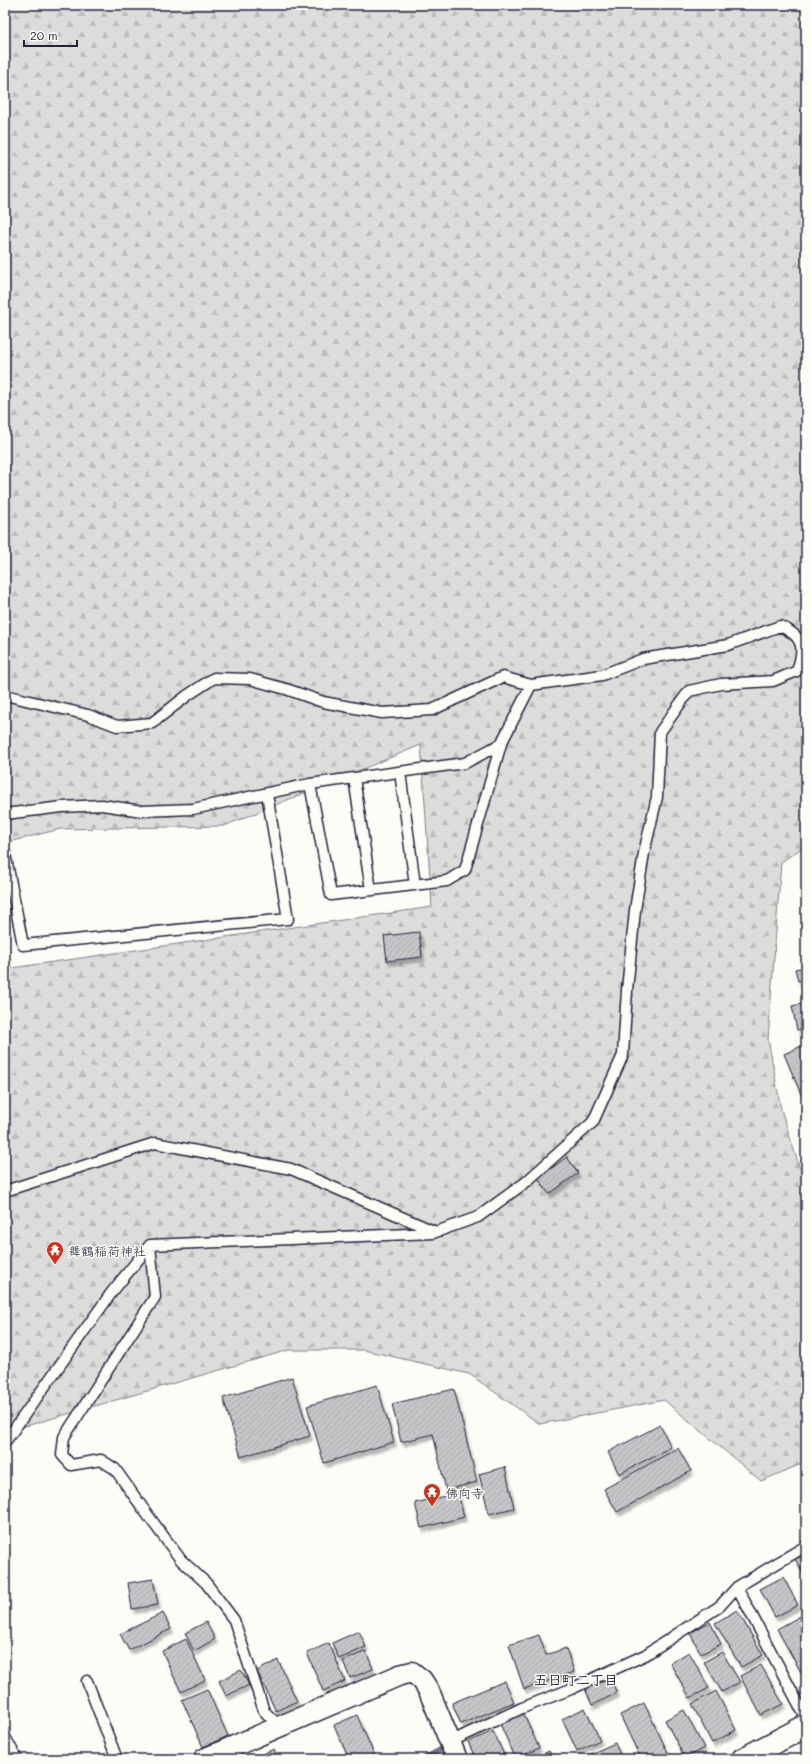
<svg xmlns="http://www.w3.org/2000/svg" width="811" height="1764" viewBox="0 0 811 1764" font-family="Mali,'Klee One',sans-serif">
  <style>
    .forest { fill: url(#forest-firs); stroke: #807f8b }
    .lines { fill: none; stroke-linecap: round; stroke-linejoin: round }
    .stream { stroke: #787885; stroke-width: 5.5 }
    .building { fill: url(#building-hatch); stroke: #22223b; filter: url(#shadow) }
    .service-casing { stroke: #22223b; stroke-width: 13 }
    .minor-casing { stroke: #22223b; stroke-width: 23 }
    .primary-casing { stroke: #22223b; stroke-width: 25 }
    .service { stroke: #fdfcf7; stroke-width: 10 }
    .minor { stroke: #fdfcf7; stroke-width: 20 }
    .primary { stroke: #fdfcf7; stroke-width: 22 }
    .labels { text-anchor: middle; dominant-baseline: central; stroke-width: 3; stroke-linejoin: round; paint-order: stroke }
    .poi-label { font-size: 13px; fill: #22223b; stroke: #fdfcf7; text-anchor: start }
    .neighbourhood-label { font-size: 14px; font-weight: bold; fill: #22223b; stroke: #fdfcf7 }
  </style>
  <defs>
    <pattern id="forest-firs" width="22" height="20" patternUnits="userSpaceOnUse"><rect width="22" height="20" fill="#dddcdb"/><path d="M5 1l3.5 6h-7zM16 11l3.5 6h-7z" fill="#bdbcbd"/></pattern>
    <pattern id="building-hatch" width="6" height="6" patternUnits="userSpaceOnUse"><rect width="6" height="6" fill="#c6c6c8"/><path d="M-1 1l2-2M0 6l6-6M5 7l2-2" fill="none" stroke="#aaaaad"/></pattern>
    <filter id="shadow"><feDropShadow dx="2.5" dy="4.5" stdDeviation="1" flood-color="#0004"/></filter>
  </defs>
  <rect width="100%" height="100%" fill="#fdfcf7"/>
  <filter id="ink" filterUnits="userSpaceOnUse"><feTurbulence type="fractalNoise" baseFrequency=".025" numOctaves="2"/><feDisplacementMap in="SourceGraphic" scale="8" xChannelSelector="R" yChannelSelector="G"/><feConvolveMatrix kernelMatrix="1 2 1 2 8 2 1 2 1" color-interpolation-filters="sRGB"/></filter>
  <g filter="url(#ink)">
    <path class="forest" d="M5 5H806V845L781 862 768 1039 781 1109 806 1188V1462L761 1481 664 1400 540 1424 469 1374 364 1350H289L5 1432V969L432 907 421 745 224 826 60 829 5 843Z"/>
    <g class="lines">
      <path class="stream" d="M423 1759 442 1749"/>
    </g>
    <path class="building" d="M419 932 422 957 387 961 384 936Z
      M806 967V979L798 981 795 969Z
      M806 1003V1028L797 1030 792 1006Z
      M806 1044V1106L784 1054Z
      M567 1157 578 1173 549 1194 538 1178Z
      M292 1377 310 1436 241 1457 223 1398Z
      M377 1385 394 1442 324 1463 307 1406Z
      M454 1389 477 1482 446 1490 433 1434 401 1442 392 1404Z
      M660 1425 671 1447 619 1474 608 1452Z
      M678 1448 691 1471 617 1512 604 1489Z
      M505 1467 514 1508 489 1514 479 1474Z
      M458 1493 464 1517 421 1528 415 1503Z
      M806 1554V1579L795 1559Z
      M783 1577 798 1605 775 1617 760 1589Z
      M153 1579 158 1605 132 1609 128 1583Z
      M737 1610 763 1655 741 1667 715 1623Z
      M163 1613 171 1629 129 1650 120 1634Z
      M804 1614 806 1617V1669L801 1672 777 1629Z
      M206 1622 215 1639 194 1651 185 1633Z
      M710 1622 721 1644 701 1654 690 1633Z
      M359 1631 366 1647 339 1659 332 1643Z
      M539 1635 546 1655 566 1648 574 1672 524 1689 509 1645Z
      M186 1639 205 1680 181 1692 162 1651Z
      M329 1643 345 1681 323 1691 307 1653Z
      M366 1651 373 1669 350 1678 343 1661Z
      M689 1652 709 1688 690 1698 670 1663Z
      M722 1652 740 1682 722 1692 704 1662Z
      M278 1660 297 1701 276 1711 257 1671Z
      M761 1665 783 1704 761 1715 740 1676Z
      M241 1670 249 1685 226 1696 219 1681Z
      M610 1678 617 1693 592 1705 585 1689Z
      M505 1681 514 1702 461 1724 452 1703Z
      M207 1689 228 1736 203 1747 182 1700Z
      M716 1691 736 1730 712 1743 692 1704Z
      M644 1703 671 1759H641L620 1715Z
      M585 1708 600 1740 577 1751 562 1719Z
      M684 1710 704 1748 685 1758 665 1720Z
      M523 1713 539 1748 516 1759 500 1724Z
      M357 1715 376 1759H349L334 1725Z
      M493 1731 506 1759H476L468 1742Z
      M615 1743 622 1759H579Z
      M274 1749 278 1759H253V1758Z
      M549 1751 553 1759H532Z"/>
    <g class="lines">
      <defs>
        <path id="service" d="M5 695 88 715 117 726 152 723 188 695 214 678 250 679 286 689 323 702 382 713 432 710 503 677 531 685 602 675 643 659 728 645 780 626C804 637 805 647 797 671L773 681 721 684 689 691 660 732 657 797 644 853 635 910 627 990 623 1055 593 1122 526 1182 478 1217 436 1232 291 1169 155 1143 5 1191
          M400 772 415 885
          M354 778 371 890
          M310 784 331 895 447 881 465 870 501 744
          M5 814 62 807 102 805 142 811 193 809 310 784 465 763 501 744 531 685
          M5 853 23 945 288 919 267 794
          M150 1245 155 1297 64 1437 62 1455 71 1465 101 1460 115 1469 147 1514 181 1560 206 1583 234 1620 264 1711 279 1726
          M5 1442 112 1292 150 1245 433 1233
          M737 1587 806 1546
          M87 1681 117 1759
          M5 1737 17 1759
          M450 1742 522 1708 571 1689 645 1655 720 1606 737 1587 806 1718"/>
        <path id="minor" d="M204 1759 400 1675 412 1672 422 1680 429 1691 457 1759"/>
        <path id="primary" d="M743 1759 806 1726"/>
      </defs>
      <use href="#service" class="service-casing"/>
      <use href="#minor" class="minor-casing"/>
      <use href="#primary" class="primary-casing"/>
      <use href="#service" class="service"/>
      <use href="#minor" class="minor"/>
      <use href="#primary" class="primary"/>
    </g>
  </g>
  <defs>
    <symbol id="temple-pin" viewBox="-11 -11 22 30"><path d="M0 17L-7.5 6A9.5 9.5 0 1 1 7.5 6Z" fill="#c8321e" stroke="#fdfcf7"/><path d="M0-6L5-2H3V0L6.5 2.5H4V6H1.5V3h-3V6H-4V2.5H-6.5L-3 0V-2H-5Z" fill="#fff"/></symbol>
  </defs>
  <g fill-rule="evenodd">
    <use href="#temple-pin" x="45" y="1240" width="20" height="27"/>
    <use href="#temple-pin" x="422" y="1482" width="20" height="27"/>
  </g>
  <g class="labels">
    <g class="poi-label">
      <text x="68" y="1250">舞鶴稲荷神社</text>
      <text x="445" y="1492">佛向寺</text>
    </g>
    <g class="neighbourhood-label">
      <text x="576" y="1679">五日町二丁目</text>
    </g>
  </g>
  <rect width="811" height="1764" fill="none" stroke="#fdfcf7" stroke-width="20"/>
  <rect x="10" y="10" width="791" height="1744" fill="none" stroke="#22223b" stroke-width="1.5" filter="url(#ink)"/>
  <path d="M24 40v6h53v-6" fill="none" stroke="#22223b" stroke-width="2"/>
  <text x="30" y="40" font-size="12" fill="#22223b" stroke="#fdfcf7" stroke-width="3" paint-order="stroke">20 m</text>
</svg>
